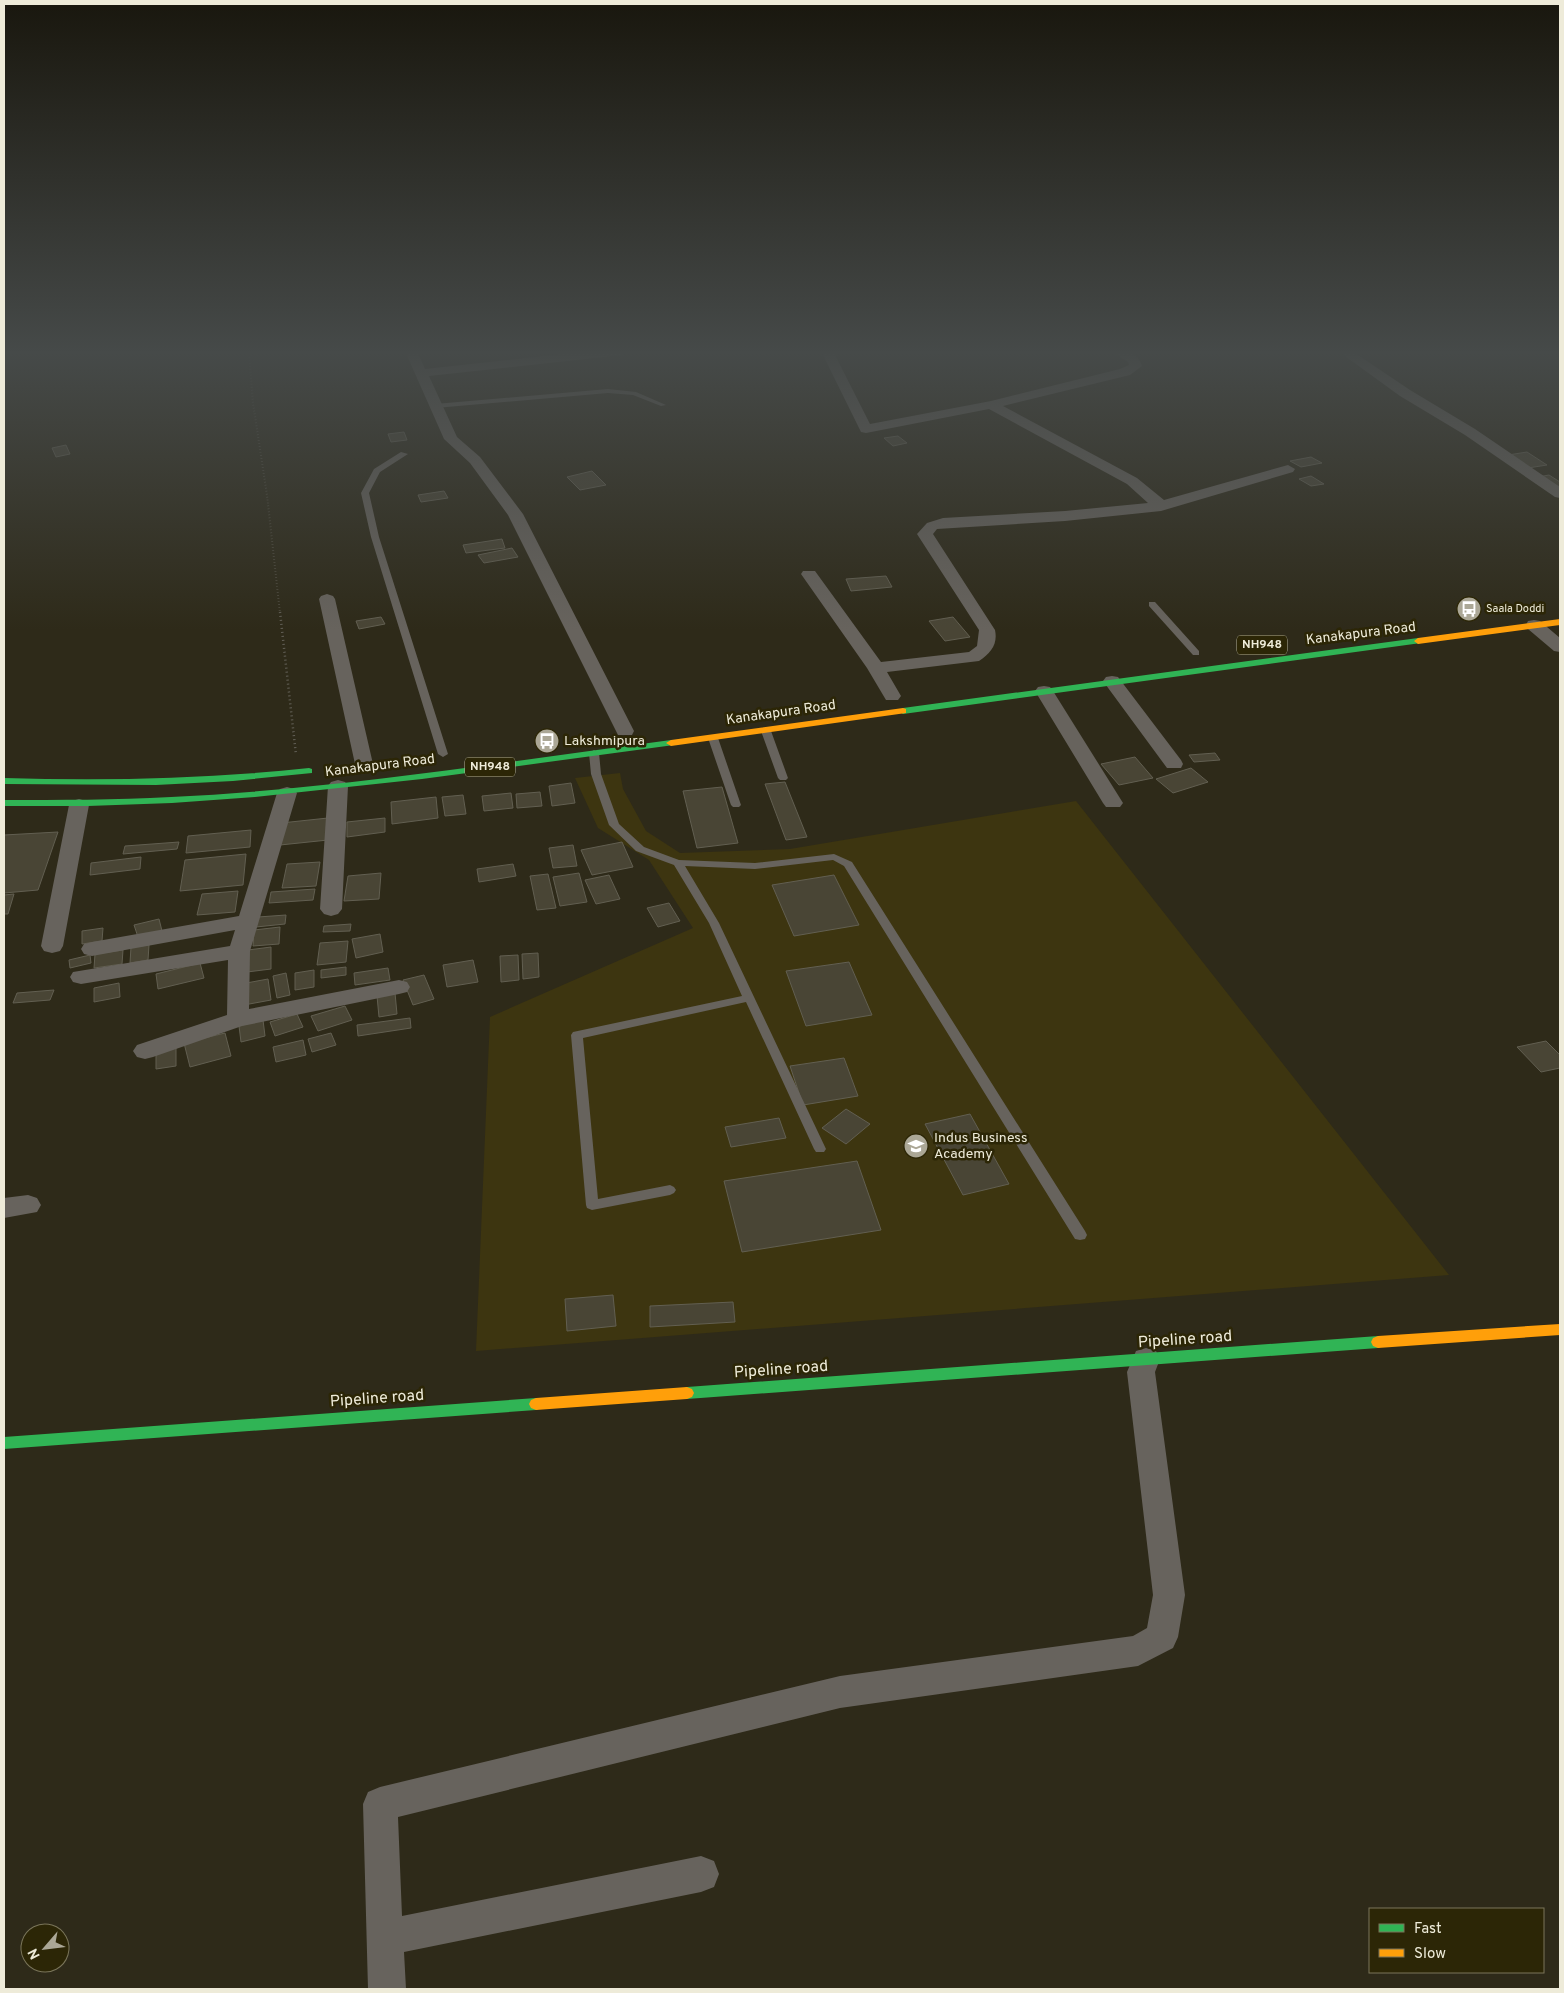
<svg xmlns="http://www.w3.org/2000/svg" width="1564" height="1993" viewBox="0 0 1564 1993" font-family="Overpass,sans-serif">
  <style>
    .built { fill: #3d3510 }
    .building { fill: #494535; stroke: #625f51 }
    .lines { fill: none; stroke-linecap: round; stroke-linejoin: round }
    .path-far1 { stroke: #636057; stroke-width: 2; stroke-dasharray: 0.5 2.5; stroke-linecap: butt }
    .path { stroke: #636057; stroke-width: 2.5; stroke-dasharray: 1 3; stroke-linecap: butt }
    .lane { fill: #67635d; fill-rule: evenodd }
    .street { fill: #67635d; fill-rule: evenodd }
    .fast { fill: #30b455; fill-rule: evenodd }
    .slow { fill: #ff9f0a; fill-rule: evenodd }
    .labels { text-anchor: middle; dominant-baseline: central; stroke-width: 5; stroke-linejoin: round; paint-order: stroke }
    .far-poi-label { font-size: 11px; fill: #eeebd9; stroke: #2c2606; text-anchor: start }
    .shield { fill: #2c2606; stroke: #b4b09a; stroke-width: 1 }
    .shield-label { font-size: 12px; font-weight: bold; fill: #eeebd9 }
    .street-label { font-size: 14px; fill: #eeebd9; stroke: #2c2606 }
    .poi-label { font-size: 14px; fill: #eeebd9; stroke: #2c2606; text-anchor: start }
    .near-street-label { font-size: 16px; fill: #eeebd9; stroke: #2c2606 }
  </style>
  <rect width="100%" height="100%" fill="#2e2a19"/>
  <path class="built" d="M620 773 623 789 646 831 680 853 790 849 1076 801 1449 1275 476 1351 490 1017 693 928 649 860 598 828 575 778Z"/>
  <path class="building" d="M404 432 407 440 391 442 388 434Z
    M898 436 907 443 893 446 884 438Z
    M66 445 70 454 56 457 52 448Z
    M1527 452 1547 465 1528 468 1508 455Z
    M1311 457 1322 463 1301 467 1290 461Z
    M592 471 606 485 580 490 567 477Z
    M1549 475 1560 482V486L1555 487 1538 477Z
    M1311 476 1324 484 1311 486 1299 479Z
    M444 491 448 498 421 502 418 495Z
    M502 539 505 548 466 553 463 545Z
    M512 548 518 557 484 563 478 555Z
    M886 576 892 587 851 591 846 579Z
    M381 617 385 624 359 629 356 621Z
    M953 617 970 637 945 641 929 621Z
    M1215 753 1220 760 1194 762 1189 755Z
    M1135 757 1153 778 1119 785 1101 764Z
    M1191 768 1208 782 1173 793 1156 779Z
    M785 782 807 837 786 840 765 784Z
    M571 783 575 803 552 806 549 786Z
    M722 787 738 843 697 848 683 791Z
    M540 792 542 806 517 808 516 794Z
    M511 793 513 808 484 811 482 796Z
    M463 795 466 814 445 816 442 797Z
    M436 797 438 818 392 824 391 802Z
    M328 818V840L280 845 281 823Z
    M385 818V832L347 837V822Z
    M251 830 250 847 186 853 188 836Z
    M58 832 38 890 4 893V835Z
    M179 842 177 849 123 854 125 846Z
    M622 842 633 867 592 875 581 850Z
    M573 845 577 866 553 868 549 848Z
    M246 854 243 885 180 891 185 860Z
    M141 857 140 869 90 875 91 863Z
    M320 862 316 886 282 888 287 864Z
    M513 864 516 876 479 882 477 869Z
    M381 873 379 899 344 901 348 876Z
    M579 873 587 902 560 906 553 877Z
    M548 874 556 908 537 910 530 876Z
    M609 875 620 899 596 904 585 880Z
    M834 875 859 925 794 936 772 885Z
    M315 889 313 900 269 903 271 892Z
    M238 891 235 912 197 915 202 894Z
    M14 894 8 914H4V895Z
    M669 903 680 921 658 927 647 908Z
    M286 915 285 924 256 927 258 917Z
    M159 919 162 931 138 937 134 925Z
    M351 924 350 931 323 932 324 926Z
    M280 927 279 944 253 946 254 930Z
    M103 928 102 941 82 944V931Z
    M380 934 383 952 356 958 352 939Z
    M348 941 346 962 317 965 320 943Z
    M149 945 148 960 130 963 131 947Z
    M271 947V969L247 972 248 950Z
    M123 950 122 964 94 968 95 954Z
    M538 953 539 977 523 979 522 954Z
    M90 955 91 963 70 968 69 960Z
    M518 955 519 980 501 982 500 956Z
    M473 960 478 982 447 987 443 965Z
    M849 962 872 1015 806 1026 786 971Z
    M200 963 204 978 158 989 156 974Z
    M346 967V975L321 978V970Z
    M388 968 390 980 355 985 354 973Z
    M314 970V987L295 990V973Z
    M286 973 290 995 277 998 273 976Z
    M424 975 434 999 413 1005 403 980Z
    M268 979 271 1000 244 1005 241 984Z
    M119 983 120 997 94 1002V988Z
    M54 990 50 1000 13 1003 17 993Z
    M395 993 397 1014 379 1017 377 996Z
    M345 1006 352 1020 318 1031 311 1016Z
    M297 1014 303 1027 275 1036 270 1022Z
    M410 1018 411 1028 358 1036 357 1025Z
    M263 1020 265 1036 241 1042 239 1026Z
    M225 1033 231 1056 190 1067 184 1043Z
    M331 1033 336 1045 312 1052 308 1039Z
    M303 1040 306 1055 276 1062 273 1047Z
    M1546 1041 1560 1055V1068L1541 1072 1517 1047Z
    M176 1048V1066L156 1069V1051Z
    M844 1058 858 1096 803 1105 790 1066Z
    M846 1109 870 1124 846 1144 822 1128Z
    M970 1114 1009 1184 963 1195 925 1124Z
    M779 1118 786 1138 731 1147 725 1127Z
    M857 1161 881 1230 742 1252 724 1181Z
    M613 1295 616 1326 567 1331 565 1299Z
    M733 1302 735 1322 650 1327V1306Z"/>
  <g class="lines">
    <path class="path-far1" d="M249 351 253 403 267 495 280 613"/>
    <path class="path" d="M280 612 296 755"/>
    <path class="lane" d="M608 389 636 392 666 405 661 406 633 395 608 393 435 408 432 406 435 404Z
      M401 452 408 454 380 472 369 493 379 537 448 754 443 757 438 754 371 537 361 493 374 469Z
      M1149 602H1155L1199 651V655H1193L1149 606Z
      M766 728 771 731 788 778 786 780H780L778 778 761 731Z
      M713 735 718 738 741 805 739 807H733L731 805 708 738Z
      M594 750 599 753 601 774 619 824 644 847 679 860 755 863 834 854 852 862 1085 1231 1087 1235 1085 1239 1080 1240 1075 1239 844 866 833 860 755 869 685 866 719 923 826 1149 824 1152H816L814 1149 746 1002 583 1038 598 1199 670 1185 674 1187 676 1190 674 1193 670 1195 592 1210 587 1208 586 1205 571 1035 573 1032 742 996 709 923 674 865 636 851 609 825 591 774 589 753Z"/>
    <path class="street" d="M405 351H417L425 369 589 351H628L622 355 429 376 457 437 480 457 523 514 634 731 632 735H618L508 515 470 463 444 439Z
      M821 351H833L870 424 991 401 1120 369 1129 365 1128 362 1111 351C1124 350 1138 352 1142 366L1130 375 1003 406 1137 478 1164 500 1288 465 1295 469 1293 472 1161 511 1065 521 937 529 933 534 995 630C998 644 991 653 979 661L887 672 901 696 898 700H886L867 668 801 574 803 571H815L881 662 969 652 977 646 979 630 917 534 927 523 943 518 1065 511 1148 503 1127 484 989 409 866 433 861 432Z
      M1338 351H1352L1410 390 1475 429 1560 487V498L1555 497 1465 435 1400 396Z
      M327 594 333 596 335 599 373 764 371 768H357L355 764 319 599 321 596Z
      M1534 620 1540 621 1560 638V652L1554 651 1528 629 1526 625 1528 621Z
      M1112 676 1118 677 1181 760 1183 764 1181 768H1167L1103 681 1106 677Z
      M1044 686 1050 687 1053 691 1123 803 1120 807H1106L1103 803 1035 691 1038 687Z
      M338 780 345 782 348 786 342 909 338 914 331 916 324 914 320 909 328 786 331 782Z
      M287 787 294 789 297 793 250 951 249 1009 399 980 407 982 410 987 407 992 399 994 242 1026 153 1057 145 1059 137 1057 133 1051 137 1045 227 1015 228 960 81 984 73 982 70 977 73 972 230 946 235 930 92 956 84 954 81 949 84 944 92 942 239 916 277 793 280 789Z
      M79 799 86 801 89 805 63 946 60 951 52 953 44 951 41 946 69 805 72 801Z
      M28 1195 37 1198 41 1205 37 1212 4 1218V1198Z
      M1146 1348 1156 1351 1160 1359 1155 1372 1185 1595 1178 1637 1173 1648 1138 1666 840 1708 398 1817 402 1916 701 1856 714 1861 719 1874 714 1887 701 1892 404 1952 406 1989H368L363 1804 368 1792 380 1787 840 1676 1133 1636 1147 1628 1153 1595 1127 1372 1136 1351Z"/>
    <path class="fast" d="M1418 638 1422 641 1421 643 903 714 898 711 903 708Z
      M671 740 674 741V745L422 779 255 797 172 803 88 806H4V800C60 800 115 800 171 797 338 789 505 762 671 740Z
      M309 768 312 769V773L233 781 156 785 4 784V778C106 781 207 779 309 768Z
      M1378 1336 1383 1338 1385 1342 1383 1346 1378 1348 687 1399 682 1397 680 1393 682 1389 687 1387Z
      M536 1398 541 1400 543 1404 541 1408 536 1410 4 1449V1437Z"/>
    <path class="slow" d="M1560 619V625L1418 644 1414 641 1418 638Z
      M903 708 906 709V713L671 746 666 743 671 740Z
      M1560 1324V1335L1378 1348 1373 1346 1371 1342 1373 1338 1378 1336Z
      M687 1387 692 1389 694 1393 692 1397 687 1399 536 1410 531 1408 529 1404 531 1400 536 1398Z"/>
  </g>
  <linearGradient id="sky" x2="0" y2="1"><stop stop-color="#19170e"/><stop offset="0.56" stop-color="#464a49"/><stop offset="1" stop-color="#464a49" stop-opacity="0"/></linearGradient>
  <rect width="1564" height="630" fill="url(#sky)"/>
  <defs>
    <symbol id="bus-disc" viewBox="-11 -11 22 22"><circle r="9.5" fill="#aba796" stroke="#2c2606"/><path d="M-5-6H5V4H4V6H2V4H-2V6H-4V4H-5ZM-3.5-4V0h7V-4ZM-3.5 1.2v1.5H-2V1.2ZM2 1.2v1.5H3.5V1.2Z" fill="#fff"/></symbol>
    <symbol id="university-disc" viewBox="-11 -11 22 22"><circle r="9.5" fill="#aba796" stroke="#2c2606"/><path d="M0-5L7-2L0 1L-7-2ZM-4 1L0 2.5L4 1V4Q0 6-4 4Z" fill="#fff"/></symbol>
  </defs>
  <g fill-rule="evenodd">
    <use href="#bus-disc" x="1455" y="595" width="28" height="28"/>
    <use href="#bus-disc" x="533" y="727" width="28" height="28"/>
    <use href="#university-disc" x="902" y="1132" width="28" height="28"/>
  </g>
  <g class="labels">
    <g class="far-poi-label">
      <text x="1486" y="609">Saala Doddi</text>
    </g>
    <g class="shield">
      <rect x="1237" y="635.5" width="50" height="19" rx="4"/>
      <rect x="465" y="757.5" width="50" height="19" rx="4"/>
    </g>
    <g class="shield-label">
      <text x="1262" y="645">NH948</text>
      <text x="490" y="767">NH948</text>
    </g>
    <g class="street-label">
      <text transform="translate(1361 634) rotate(-7)">Kanakapura Road</text>
      <text transform="translate(781 713) rotate(-8)">Kanakapura Road</text>
      <text transform="translate(380 766) rotate(-7)">Kanakapura Road</text>
    </g>
    <g class="poi-label">
      <text x="564" y="741">Lakshmipura</text>
      <text x="934" y="1138">Indus Business<tspan x="934" dy="16">Academy</tspan></text>
    </g>
    <g class="near-street-label">
      <text transform="translate(1185 1340) rotate(-4)">Pipeline road</text>
      <text transform="translate(781 1370) rotate(-4)">Pipeline road</text>
      <text transform="translate(377 1399) rotate(-4)">Pipeline road</text>
    </g>
  </g>
  <rect width="1564" height="1993" fill="none" stroke="#eeebd9" stroke-width="10"/>
  <rect x="1369" y="1908" width="175" height="65" fill="#2c2606" stroke="#7a755a"/>
  <rect x="1379" y="1924" width="25" height="8" fill="#30b455" stroke="#7a755a"/>
  <text x="1414" y="1933" font-size="15" fill="#eeebd9">Fast</text>
  <rect x="1379" y="1949" width="25" height="8" fill="#ff9f0a" stroke="#7a755a"/>
  <text x="1414" y="1958" font-size="15" fill="#eeebd9">Slow</text>
  <g transform="translate(45 1948) rotate(242)"><circle r="24" fill="#2c2606" stroke="#7a755a"/>
  <path d="M0-4L9 19L0 12L-9 19Z" fill="#aba796"/>
  <text y="-8" font-size="14" font-weight="bold" text-anchor="middle" fill="#eeebd9">N</text>
  </g>
</svg>
